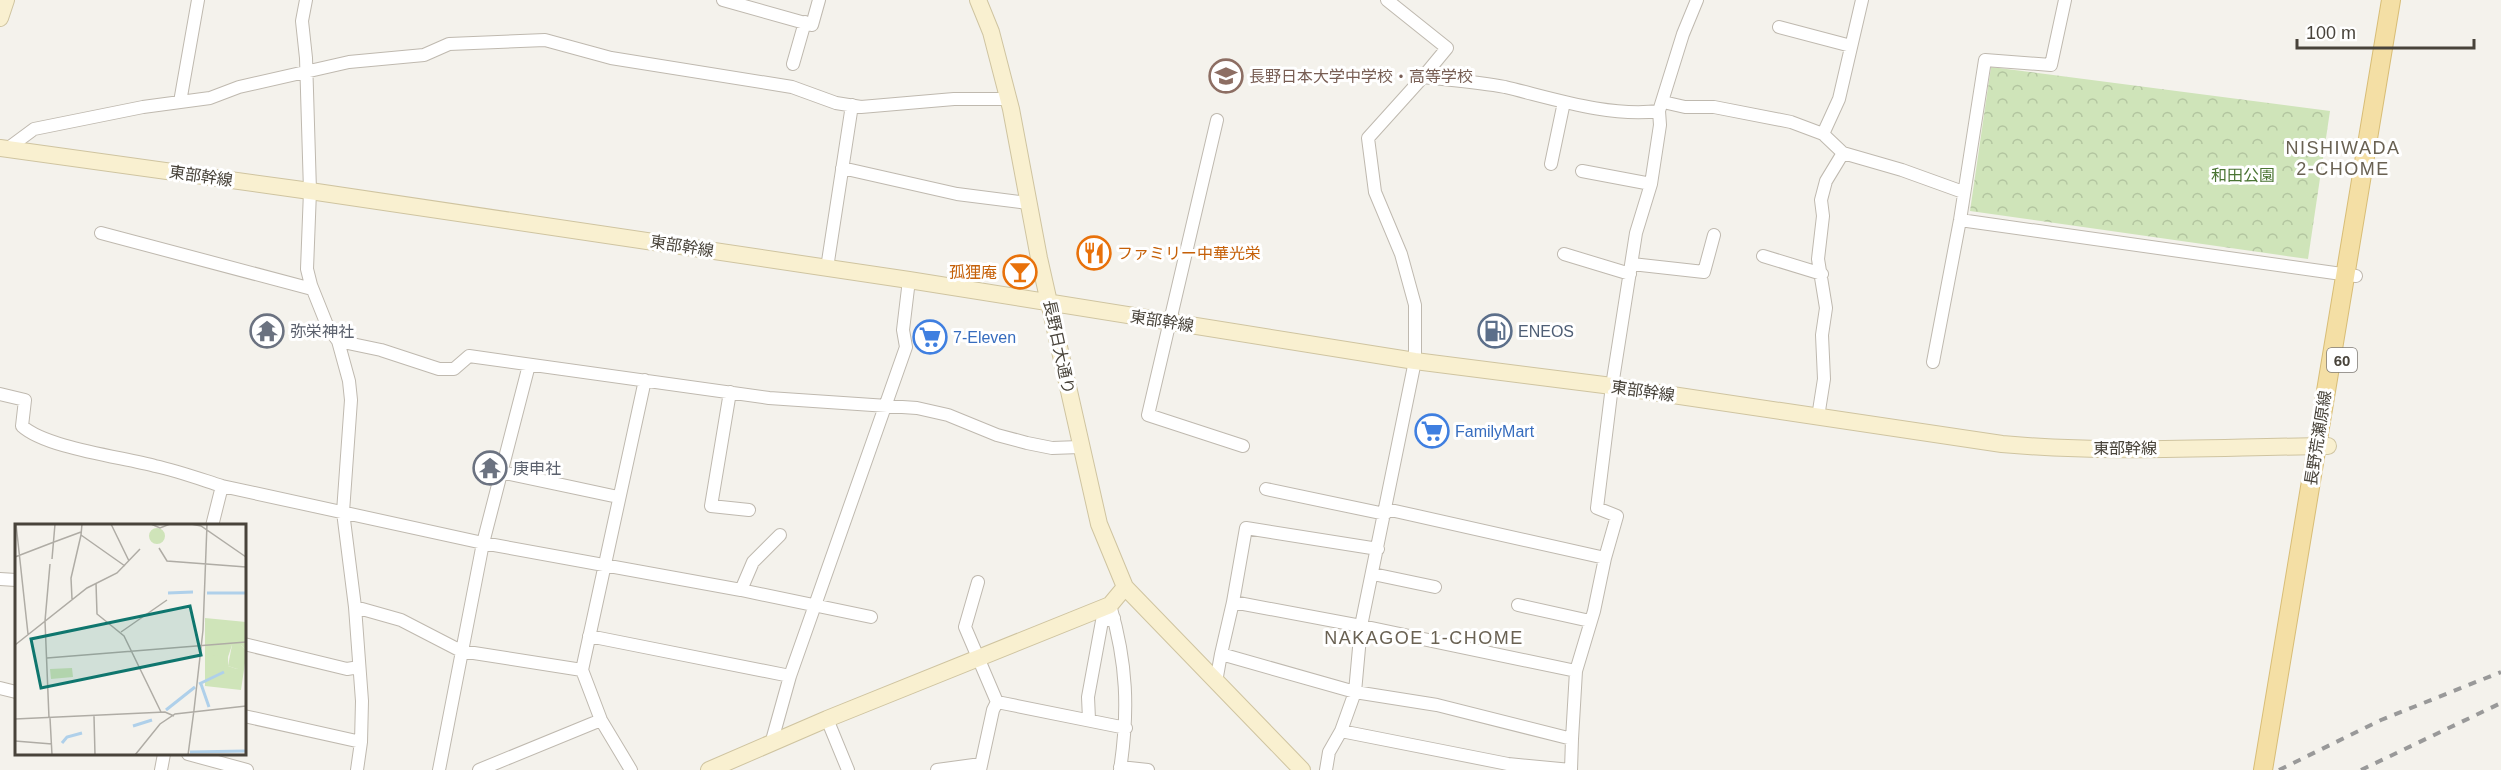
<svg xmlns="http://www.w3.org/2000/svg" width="2501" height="770" viewBox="0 0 2501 770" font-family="Arial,'Noto Sans JP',sans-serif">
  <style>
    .park { fill: url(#park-crowns) }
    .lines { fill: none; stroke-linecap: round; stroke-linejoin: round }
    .street-casing { stroke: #bfb9af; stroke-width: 14 }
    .secondary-casing { stroke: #cfc4a0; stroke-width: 18 }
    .primary-casing { stroke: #d8bd76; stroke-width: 20 }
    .street { stroke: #fff; stroke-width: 12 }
    .secondary { stroke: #f9f0d0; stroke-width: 16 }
    .primary { stroke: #f4dfa5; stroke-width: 18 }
    .rail { stroke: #999; stroke-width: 4; stroke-dasharray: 8 8; stroke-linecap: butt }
    .labels { text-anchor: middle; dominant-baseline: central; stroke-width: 6; stroke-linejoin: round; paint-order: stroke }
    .shield { fill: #fff; stroke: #7f7b75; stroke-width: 1.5 }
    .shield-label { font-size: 15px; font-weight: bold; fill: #48433a }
    .education-label { font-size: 16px; fill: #785e54; stroke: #fff; text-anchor: start }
    .park-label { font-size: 16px; fill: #4a7433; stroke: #fff }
    .street-label { font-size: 16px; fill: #48433a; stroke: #fff }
    .food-label { font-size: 16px; fill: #c56008; stroke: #fff; text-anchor: start }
    .worship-label { font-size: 16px; fill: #5b616d; stroke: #fff; text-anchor: start }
    .service-label { font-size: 16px; fill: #4e5e75; stroke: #fff; text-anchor: start }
    .shop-label { font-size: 16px; fill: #366cbe; stroke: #fff; text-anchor: start }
    .neighbourhood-label { font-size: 18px; letter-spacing: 1.5px; fill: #696152; stroke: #fff }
    .inset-river { fill: none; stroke: #afd0ea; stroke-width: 3 }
    .inset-road { fill: none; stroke: #afaca5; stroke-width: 1.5 }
    .view { fill: #0f766e; fill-opacity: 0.15; stroke: #0f766e; stroke-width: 3 }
    .inset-edge { fill: none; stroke: #48433a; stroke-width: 3 }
  </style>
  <defs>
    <pattern id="park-crowns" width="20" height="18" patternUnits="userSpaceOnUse" patternTransform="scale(1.5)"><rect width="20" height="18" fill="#cfe4b9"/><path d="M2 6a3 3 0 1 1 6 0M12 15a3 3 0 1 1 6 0" fill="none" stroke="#b3c5a0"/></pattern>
  </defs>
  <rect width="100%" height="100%" fill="#f4f2ec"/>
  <path class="park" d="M1991 67 2330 111 2308 259 1970 211Z"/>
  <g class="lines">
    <defs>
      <path id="street" d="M306 0 302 21 306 58 310 191 307 269 311 285 327 325 338 341 349 381 351 400 343 512 355 607 362 701 361 742 357 770
        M723 0 812 25 819 0
        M1387 0 1447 48 1423 77C1450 80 1479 82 1505 87 1555 99 1608 117 1659 111
        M1779 27 1851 46
        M793 64 805 22
        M180 102 198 0
        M1663 102 1685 107H1714L1791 122 1823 134 1843 153 1902 170 1963 192
        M1217 120 1148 415 1243 446
        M1823 134 1839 99 1862 0
        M7 149 34 129 143 107 210 98 239 87 349 62 424 55 449 44 545 40 611 58 792 87 836 103 861 107 954 99H1009
        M1551 164 1564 102
        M842 168 957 194 1028 203
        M1582 171 1651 184
        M1960 220 2356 276
        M101 233 312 289
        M1564 254 1630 274
        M1763 256 1822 274
        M1632 264 1704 272 1714 235
        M827 268 852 105
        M338 341 381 350 439 369H454L469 356 769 398 917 408 948 415 997 435 1027 443 1052 448 1080 447
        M1933 362 1960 220 1985 60 2051 65 2065 0
        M730 392 711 506 749 510
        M0 394 25 400 22 426C46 448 122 457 155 466 178 471 200 479 222 486L483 543 741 590 871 617
        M1818 417 1824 379 1822 335 1826 308 1818 259 1823 216 1821 200 1826 181 1843 153
        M501 472 618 497
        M1266 489 1385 514
        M1386 509 1605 558
        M212 526 222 486
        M1373 574 1435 587
        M0 579 16 580
        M978 582 965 627 997 702 993 710 980 770
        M741 590 753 562 780 535
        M1233 602 1246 528 1378 549
        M1110 605C1127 663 1129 710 1120 770
        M1518 605 1590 621
        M355 607 401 620 461 651 582 670
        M589 636 790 676
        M244 644 347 669 359 667
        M1221 654 1233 602 1361 626 1576 671
        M1216 682 1221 654 1355 692 1437 705 1572 739 1576 671 1594 611 1605 558 1617 516 1597 508 1612 386 1636 233 1651 184 1660 125 1659 111 1683 34 1697 0
        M0 688 16 692
        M997 702 1126 728
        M244 716 361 742
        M827 719 848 770
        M1089 719 1088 697 1102 621 1114 618
        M1341 731 1508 764 1571 770 1572 739
        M771 744 790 676 906 347 903 330 909 280
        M188 754 247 770
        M1120 767 1148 770
        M161 770 164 754
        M439 770 483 543 529 365
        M479 770 601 720
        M631 770 601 720 582 670 645 380
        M937 770 981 764
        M1326 770 1329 752 1341 731 1355 692 1361 626 1415 361V305L1401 254 1375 192 1368 138 1423 77"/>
      <path id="secondary" d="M978 0 991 32 1011 109 1039 258 1099 524 1125 587 1302 770
        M0 18 6 0
        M0 148 310 191 909 280 1415 361 1612 386 2002 444C2110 454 2219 447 2328 446
        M709 770 827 719 1110 605 1125 587"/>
      <path id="primary" d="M2263 770 2391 0"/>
    </defs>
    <use href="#street" class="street-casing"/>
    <use href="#secondary" class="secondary-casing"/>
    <use href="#primary" class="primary-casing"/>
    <use href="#street" class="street"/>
    <use href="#secondary" class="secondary"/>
    <use href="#primary" class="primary"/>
    <path class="rail" d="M2279 770 2381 720 2501 672
      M2361 770 2501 703"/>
  </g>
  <defs>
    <symbol id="school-ring" viewBox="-11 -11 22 22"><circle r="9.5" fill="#fff" stroke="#8d6e63" stroke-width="1.5"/><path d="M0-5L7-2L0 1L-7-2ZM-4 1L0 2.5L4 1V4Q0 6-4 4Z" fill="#8d6e63"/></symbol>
    <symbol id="restaurant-ring" viewBox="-11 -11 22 22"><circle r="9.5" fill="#fff" stroke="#e8710a" stroke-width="1.5"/><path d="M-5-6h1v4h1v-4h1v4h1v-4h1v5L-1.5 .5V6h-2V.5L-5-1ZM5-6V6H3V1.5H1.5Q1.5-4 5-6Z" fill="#e8710a"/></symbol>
    <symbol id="bar-ring" viewBox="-11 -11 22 22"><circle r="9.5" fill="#fff" stroke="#e8710a" stroke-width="1.5"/><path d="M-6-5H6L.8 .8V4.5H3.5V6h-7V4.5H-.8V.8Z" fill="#e8710a"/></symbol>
    <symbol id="temple-ring" viewBox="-11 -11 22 22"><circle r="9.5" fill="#fff" stroke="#6b7280" stroke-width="1.5"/><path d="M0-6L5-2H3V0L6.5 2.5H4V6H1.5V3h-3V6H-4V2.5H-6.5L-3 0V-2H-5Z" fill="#6b7280"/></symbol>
    <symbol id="fuel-ring" viewBox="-11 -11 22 22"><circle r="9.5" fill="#fff" stroke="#5c6f8a" stroke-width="1.5"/><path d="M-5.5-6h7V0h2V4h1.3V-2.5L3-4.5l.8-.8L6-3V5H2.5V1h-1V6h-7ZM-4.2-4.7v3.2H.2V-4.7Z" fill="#5c6f8a"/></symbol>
    <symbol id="supermarket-ring" viewBox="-11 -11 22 22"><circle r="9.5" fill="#fff" stroke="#3f7fe0" stroke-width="1.5"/><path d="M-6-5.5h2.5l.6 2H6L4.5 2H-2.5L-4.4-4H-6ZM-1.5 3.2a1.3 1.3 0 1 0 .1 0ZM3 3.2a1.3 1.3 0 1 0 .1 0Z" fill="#3f7fe0"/></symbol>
  </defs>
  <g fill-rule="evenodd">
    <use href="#school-ring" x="1207" y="57" width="38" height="38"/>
    <use href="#restaurant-ring" x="1075" y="234" width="38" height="38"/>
    <use href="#bar-ring" x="1001" y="253" width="38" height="38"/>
    <use href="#temple-ring" x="248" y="312" width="38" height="38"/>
    <use href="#fuel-ring" x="1476" y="312" width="38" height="38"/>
    <use href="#supermarket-ring" x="911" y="318" width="38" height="38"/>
    <use href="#supermarket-ring" x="1413" y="412" width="38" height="38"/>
    <use href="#temple-ring" x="471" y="449" width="38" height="38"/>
  </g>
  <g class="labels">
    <rect class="shield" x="2327" y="348" width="30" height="24" rx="4.5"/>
    <g class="shield-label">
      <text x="2342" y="360">60</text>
    </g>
    <g class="education-label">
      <text x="1249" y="76">長野日本大学中学校・高等学校</text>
    </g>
    <g class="park-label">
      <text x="2243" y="175">和田公園</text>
    </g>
    <g class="street-label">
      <text transform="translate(201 176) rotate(8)">東部幹線</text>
      <text transform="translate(682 246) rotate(9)">東部幹線</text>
      <text transform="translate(1162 321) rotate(9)">東部幹線</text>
      <text transform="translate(1059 347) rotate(78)">長野日大通り</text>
      <text transform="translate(1643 391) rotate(8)">東部幹線</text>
      <text transform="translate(2318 438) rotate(-81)">長野荒瀬原線</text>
      <text x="2125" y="448">東部幹線</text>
    </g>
    <g class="food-label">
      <text x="1117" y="253">ファミリー中華光栄</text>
      <text x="997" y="272" text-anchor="end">孤狸庵</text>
    </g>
    <g class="worship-label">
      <text x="290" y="331">弥栄神社</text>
      <text x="513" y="468">庚申社</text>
    </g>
    <g class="service-label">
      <text x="1518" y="331">ENEOS</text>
    </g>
    <g class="shop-label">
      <text x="953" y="337">7-Eleven</text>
      <text x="1455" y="431">FamilyMart</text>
    </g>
    <g class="neighbourhood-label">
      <text x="2343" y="148">NISHIWADA<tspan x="2343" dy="21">2-CHOME</tspan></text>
      <text x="1424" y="638">NAKAGOE 1-CHOME</text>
    </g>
  </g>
  <g transform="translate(15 524)">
    <rect width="231" height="231" fill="#f4f2ec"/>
    <path d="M134 12a8 8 0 1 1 16 0a8 8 0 1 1-16 0ZM190 94 231 98V126L226 121H217L213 133V142L222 145 231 132 226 166 190 162ZM57 144 58 153 36 155 35 145Z" fill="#cfe4b9"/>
    <path d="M217 121H226L231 126 229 140 222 145 213 142ZM192 140a9 9 0 1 1 18 0a9 9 0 1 1-18 0Z" fill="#cfe4b9"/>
    <path class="inset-river" d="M153 69 178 68M192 69H231M184 160 209 148M186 160 194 183M151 186 180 163M118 202 137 196M47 219 52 213 67 209M175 228 231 227"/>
    <path class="inset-road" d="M1 0 13 110M67 0 66 11 110 42M96 0 114 37M136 0 145 4 155 0M176 0 186 2 231 33M39 18 66 8M144 24 152 37 231 43M0 33 39 18M37 35 40 0M81 59 82 90 109 112 146 188M57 75 56 54 66 11M106 108 152 76M0 121 72 64 102 49 125 25M32 134 231 118M179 186 188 106 192 0M79 192 80 231M34 194 30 97 35 40M35 194 37 231M0 195 150 188 159 192M0 217 37 220M120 231 145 200 160 190 231 182M173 231 179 186"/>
    <path class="view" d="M175 82 186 131 26 164 16 115Z"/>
    <rect width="231" height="231" class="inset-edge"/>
  </g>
  <path d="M2297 39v9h177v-9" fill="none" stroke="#48433a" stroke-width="3"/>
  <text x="2306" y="39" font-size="18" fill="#48433a" stroke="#ffffff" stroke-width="4.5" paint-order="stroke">100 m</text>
</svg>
